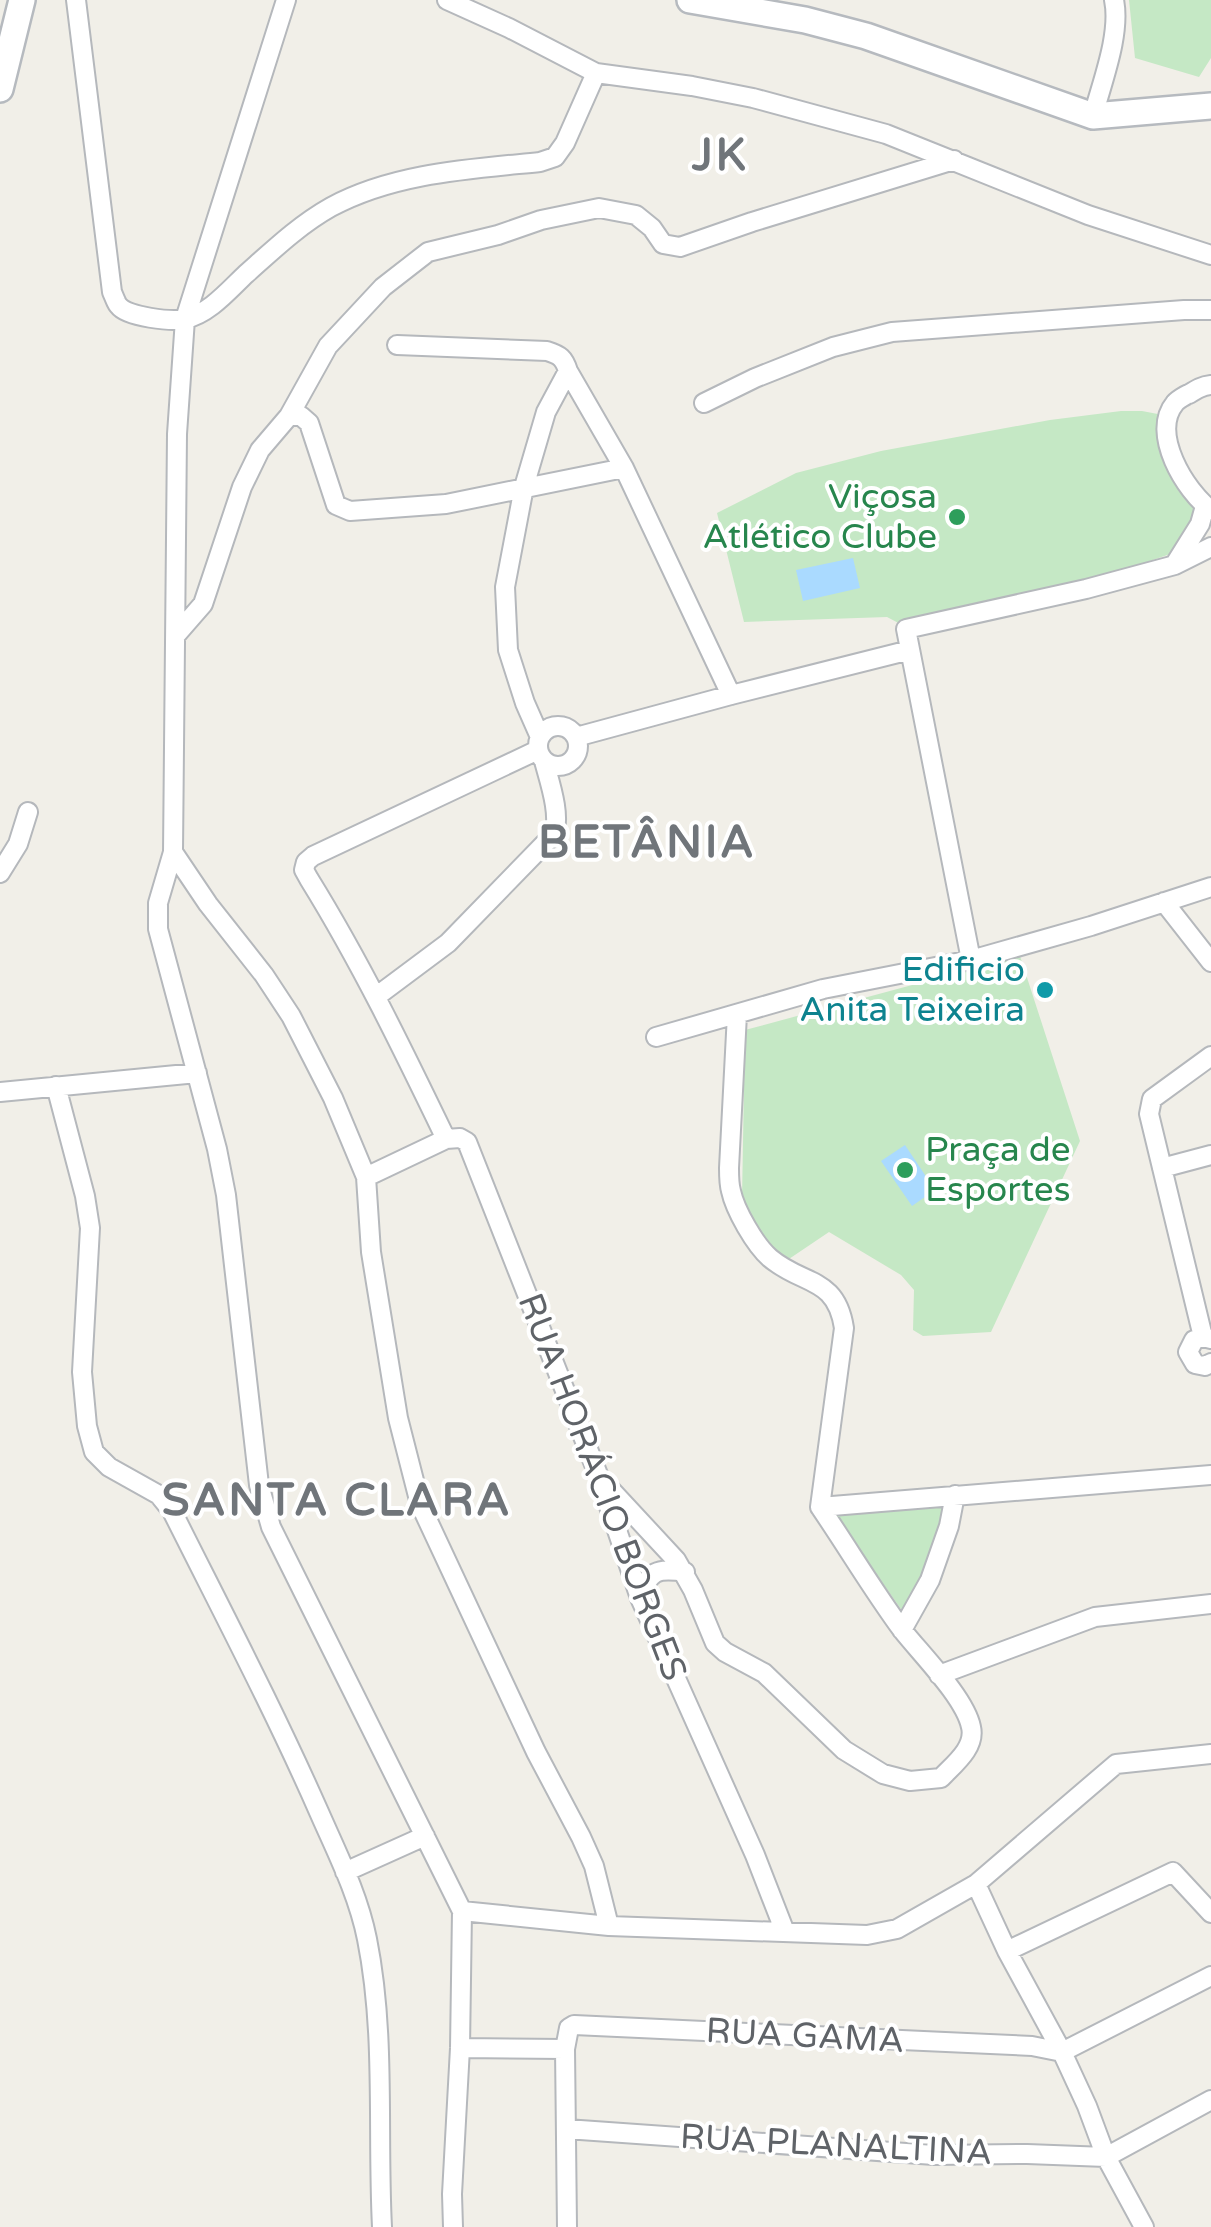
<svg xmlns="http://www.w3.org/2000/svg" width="1211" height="2227" viewBox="0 0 1211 2227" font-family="'Varela Round',sans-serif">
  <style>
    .green { fill: #c5e8c5 }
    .water { fill: #aadaff }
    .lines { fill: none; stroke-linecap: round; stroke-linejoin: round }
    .street-casing { stroke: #b5b8bc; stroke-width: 22 }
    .secondary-casing { stroke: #b6babf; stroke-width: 30 }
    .street { stroke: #fff; stroke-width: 18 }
    .secondary { stroke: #fff; stroke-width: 25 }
    .leisure-dot { fill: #2e9e5b; stroke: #fff; stroke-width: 4 }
    .culture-dot { fill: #0f9aa8; stroke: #fff; stroke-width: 4 }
    .labels { text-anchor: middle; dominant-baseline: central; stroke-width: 8; stroke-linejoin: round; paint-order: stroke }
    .leisure-label { font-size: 35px; fill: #27864d; stroke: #fff; text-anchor: end }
    .culture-label { font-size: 35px; fill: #0d838f; stroke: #fff; text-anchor: end }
    .street-label { font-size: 35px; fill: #5f6368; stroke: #fff }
    .district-label { font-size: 45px; font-weight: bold; letter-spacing: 2.5px; fill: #70757a; stroke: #fff }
  </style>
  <rect width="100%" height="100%" fill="#f1efe8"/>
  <path class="green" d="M1129 0H1211V58L1199 77 1135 58Z
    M1121 411H1142L1163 415 1176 477 1195 508 1196 522 1176 552 1083 584 906 627 887 617 744 622 717 513 796 473 881 451 1050 420Z
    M1020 956 1080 1141 991 1332 923 1336 913 1330 914 1290 901 1275 829 1232 786 1261 772 1253 742 1198 745 1030Z
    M946 1500C938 1541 923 1577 905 1615L836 1516Z"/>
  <path class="water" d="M853 558 860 588 803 601 796 570Z
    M905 1145 935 1190 912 1206 881 1161Z"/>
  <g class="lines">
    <defs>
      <path id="street" d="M76 0 112 292C113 294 117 305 119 306 127 317 172 322 185 319 209 314 229 290 246 274 273 250 299 225 331 207 394 173 470 169 540 162L555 157 565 143 596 73
        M286 0 185 319 177 434 173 852 158 903V929L217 1149 226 1195 259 1485 271 1527 462 1911 460 2048 452 2194 453 2227
        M447 0 509 28 596 73 692 86 753 98 886 134 1088 215 1211 255
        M1093 116C1102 82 1121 34 1114 0
        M397 345 547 351C560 355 564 358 568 371L624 468 731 695
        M1211 385C1202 386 1197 389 1189 394 1187 394 1176 401 1175 403 1150 433 1185 491 1211 510
        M704 403 755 378 833 347 892 332 1184 310H1211
        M289 416H301L309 423 336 505 350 511 446 504 624 468
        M1175 564 1200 524 1205 506
        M176 635 203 604 242 487 260 450 289 416 328 346 383 287 428 252 498 235 541 220 599 208 636 215 652 228 663 244 680 247 752 222 954 160
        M538 746a20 20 0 1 1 40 0a20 20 0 1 1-40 0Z
        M540 737 525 703 508 650 505 587 524 487 546 412 568 371
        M576 737 731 695 910 650
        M173 852 208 904 264 975 291 1016 333 1098 366 1177 371 1252 398 1418 420 1504 536 1752 581 1837 594 1866 609 1926
        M0 873 18 844 28 812
        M1164 902 1211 962
        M971 960 906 629 1086 589 1175 565 1211 547
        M377 996 448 943 553 835C562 817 549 780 544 761
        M656 1037 823 989 971 960 1091 926 1211 887
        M56 1086 85 1196 90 1228 82 1372 87 1426 94 1452 109 1467 159 1495 172 1511C222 1611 274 1710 319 1812 337 1853 358 1894 367 1939 386 2034 377 2131 382 2227
        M0 1092 197 1073
        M446 1139C403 1050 361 963 309 879L304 870 306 862 313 856 538 750
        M1162 1168 1211 1155
        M366 1177 446 1139 460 1138 467 1142 599 1477 640 1598 755 1855 785 1932
        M1203 1337 1149 1114 1152 1099 1211 1056
        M1211 1339 1203 1337 1194 1340 1188 1352 1195 1364 1205 1366 1211 1363
        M599 1477 676 1560 693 1590 715 1643 725 1652 764 1673 844 1750 883 1774 910 1781 941 1778C953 1765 976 1748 971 1727 965 1698 922 1655 903 1631 874 1592 848 1548 820 1507L844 1328C836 1276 803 1286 770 1258 755 1245 735 1210 731 1191 729 1184 729 1175 729 1168L737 1014
        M820 1507 1211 1475
        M640 1598C649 1570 657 1568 685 1572
        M902 1630 930 1580 949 1526 955 1495
        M939 1675 1095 1617 1211 1604
        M345 1872 425 1836
        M976 1884 1007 1951 1062 2052 1087 2106 1106 2157 1144 2227
        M462 1911 609 1926 867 1935 897 1929 976 1884 1116 1764 1211 1754
        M1007 1951 1173 1872 1211 1913
        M460 2048 565 2049
        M566 2129 934 2155 1027 2154 1106 2157 1211 2100
        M567 2227 565 2049 569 2028 574 2025 1032 2046 1062 2052 1211 1976"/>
      <path id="secondary" d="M690 0 805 20 866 36 1093 116 1211 106
        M0 89 22 0"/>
    </defs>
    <use href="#street" class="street-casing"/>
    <use href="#secondary" class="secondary-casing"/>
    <use href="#street" class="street"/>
    <use href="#secondary" class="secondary"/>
  </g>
  <g class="leisure-dot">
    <circle cx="957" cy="517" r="10"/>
    <circle cx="905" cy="1170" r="10"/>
  </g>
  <circle class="culture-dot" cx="1045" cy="990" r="10"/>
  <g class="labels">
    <g class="leisure-label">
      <text x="937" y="497">Viçosa<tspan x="937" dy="40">Atlético Clube</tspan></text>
      <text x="925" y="1150" text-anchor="start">Praça de<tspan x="925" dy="40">Esportes</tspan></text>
    </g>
    <g class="culture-label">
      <text x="1025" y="970">Edificio<tspan x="1025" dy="40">Anita Teixeira</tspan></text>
    </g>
    <g class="street-label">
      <text transform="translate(602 1487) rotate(69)">RUA HORÁCIO BORGES</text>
      <text transform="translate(805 2036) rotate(3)">RUA GAMA</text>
      <text transform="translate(836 2145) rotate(3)">RUA PLANALTINA</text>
    </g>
    <g class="district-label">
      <text x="720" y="156">JK</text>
      <text x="647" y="843">BETÂNIA</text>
      <text x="337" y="1501">SANTA CLARA</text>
    </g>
  </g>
</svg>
